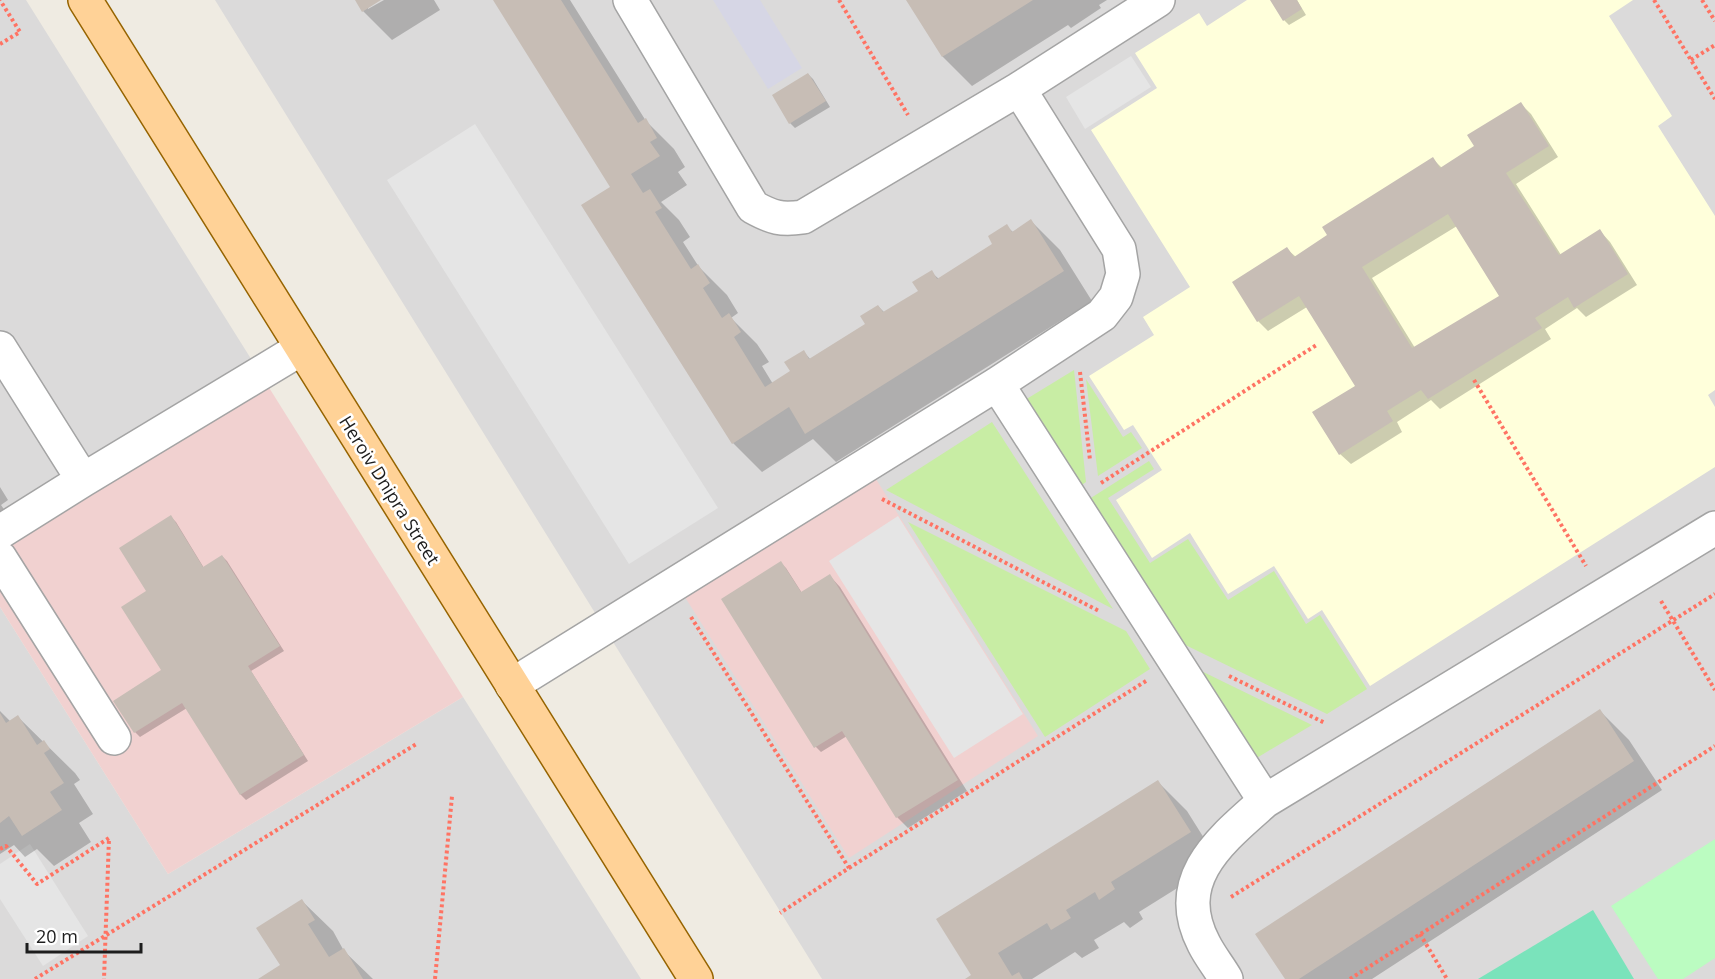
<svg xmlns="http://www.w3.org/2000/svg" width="1715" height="979" viewBox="0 0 1715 979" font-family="'Open Sans',sans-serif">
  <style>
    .residential { fill: #dbdada }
    .commercial { fill: #f1d1d0 }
    .education { fill: #ffffdb }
    .grass { fill: #c8eda4 }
    .park { fill: #bbfcc1 }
    .pitch { fill: #7ae3bb }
    .parking { fill: #e5e5e5 }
    .plaza { fill: #d6d6e5 }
    .shadow { fill: #0003; fill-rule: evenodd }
    .building { fill: #c7bdb5; fill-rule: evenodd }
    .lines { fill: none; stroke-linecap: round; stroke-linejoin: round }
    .minor-casing { stroke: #a4a4a4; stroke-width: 36 }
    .major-casing { stroke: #966400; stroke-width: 36 }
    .path { stroke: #ff7363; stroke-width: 4; stroke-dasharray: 3 3; stroke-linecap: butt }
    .minor { stroke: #fff; stroke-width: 33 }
    .major { stroke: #ffd297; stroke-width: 33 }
    .labels { text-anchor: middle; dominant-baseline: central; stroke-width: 5; stroke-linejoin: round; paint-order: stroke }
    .street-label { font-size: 18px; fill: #1d1d1d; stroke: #fff }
  </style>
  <rect width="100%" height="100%" fill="#efebe2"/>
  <path class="residential" d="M0 0H26L268 386 0 551Z
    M215 0H1715V979H822Z
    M0 607 168 874 463 697 641 979H0Z"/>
  <path class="commercial" d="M268 386 463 697 168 874 0 607V551Z
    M874 476 1038 736 849 858 683 594Z"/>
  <path class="education" d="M1247 0H1633L1609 16 1672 116 1658 126 1715 216V390L1708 395 1715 407V467L1370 686 1322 610 1308 619 1274 566 1228 594 1190 533 1152 558 1116 500 1162 470 1133 425 1124 430 1089 376 1154 335 1143 317 1190 287 1091 130 1157 88 1135 53 1199 13 1207 26Z"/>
  <path class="grass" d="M1074 370 1086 482 1075 490 1020 403Z
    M1086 379 1123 437 1131 432 1142 448 1098 476Z
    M992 422 1113 609 886 490Z
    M1149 461 1154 469 1108 498 1150 563 1188 539 1228 600 1274 571 1306 624 1320 615 1367 689 1327 714 1167 636 1083 503Z
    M908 522 1126 631 1150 669 1045 737Z
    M1187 664 1312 725 1250 762Z"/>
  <path class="park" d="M1715 839V958L1683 979H1658L1611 906Z"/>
  <path class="pitch" d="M1593 910 1634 979H1478Z"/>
  <path class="parking" d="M1131 56 1151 87 1085 129 1066 97Z
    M475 124 718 508 629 564 387 180Z
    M898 516 1023 714 954 758 829 561Z
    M30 844 88 936 43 966 0 899V864Z"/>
  <path class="plaza" d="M713 0H760L802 68 768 89Z"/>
  <path class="shadow" d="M356 0H378L368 6V9L384 0H434L440 10 392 40 363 11Z
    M494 0H570L646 121 674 149 685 167 678 172 687 185 661 202 679 220 690 237 683 242 699 267 727 295 738 313 731 318 757 344 769 362 762 366 773 384 792 371 804 352 811 360 867 325 878 306 885 313 920 291 931 272 939 279 994 244 1006 226 1013 232 1031 221 1060 250 1092 301 836 462 813 439 762 472 733 443 612 187Z
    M907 0H1107L1099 5 1101 8 1071 28 1068 25 972 86 943 57Z
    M1271 0H1297L1306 15 1289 25 1284 20Z
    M808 74 813 79 830 107 795 128 790 123Z
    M1521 104 1531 114 1558 157 1516 184 1561 255 1600 231 1610 242 1637 285 1586 317 1577 308 1545 329 1551 339 1440 409 1431 400 1397 422 1402 432 1351 464 1340 454 1357 386 1307 307 1268 331 1258 321 1287 249 1296 257 1330 236 1433 159 1442 168 1476 147ZM1457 226 1501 296 1415 348 1372 278Z
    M0 487 8 500 1 505 10 518 0 524Z
    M171 517 176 522 204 568 222 556 227 561 284 651 251 671 308 761 246 800 241 795 187 708 140 737 135 732 115 701 163 671 148 591Z
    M781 563 786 568 802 593 830 576 840 587 967 791 908 828 897 817 847 736 821 752 816 747 723 599Z
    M0 711 11 722 18 717 75 773 80 780 74 784 93 814 79 823 91 842 54 866 37 849 25 857 14 845 0 854Z
    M1600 711 1629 740 1662 790 1372 979H1286Z
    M1158 782 1187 811 1219 862 1139 912 1143 919 1130 928 1124 922 1094 940 1099 948 1082 958 1075 952 1032 979H968Z
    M302 901 333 931 344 951 373 979H261L282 966Z"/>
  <path class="building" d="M355 0H381L362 12Z
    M493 0H561L638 123 646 118 657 138 650 142 660 156 631 174 643 193 650 189 662 208 655 212 691 269 698 264 710 283 703 288 722 318 729 313 741 332 734 337 765 387 790 371 784 362 804 350 809 359 865 324 860 316 878 305 883 312 918 291 912 282 932 270 937 279 992 244 988 236 1007 224 1012 232 1031 219 1064 271 805 434 789 407 732 444 581 205 610 187Z
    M906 0H1033L942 57Z
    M1270 0H1297L1302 9 1283 21Z
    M808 73 826 101 789 124 772 95Z
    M1521 102 1549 146 1506 173 1559 255 1600 229 1628 274 1574 308 1568 297 1535 318 1542 328 1428 399 1421 390 1387 411 1393 421 1339 455 1312 412 1355 386 1299 296 1257 322 1232 282 1287 247 1294 257 1327 235 1322 227 1433 157 1440 168 1474 146 1467 135ZM1448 214 1499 296 1412 348 1362 267Z
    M171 515 203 567 222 555 280 646 248 666 304 755 240 795 182 703 134 733 113 701 161 670 121 607 146 591 119 548Z
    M781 561 801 592 830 574 958 780 896 818 842 731 814 748 721 599Z
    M1600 709 1634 761 1299 979H1285L1255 934Z
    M0 713 6 723 18 715 37 745 44 740 50 749 44 753 64 783 50 792 62 810 22 836 9 816 0 823Z
    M1158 780 1191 832 1111 882 1115 889 1099 900 1095 892 1066 910 1071 918 1051 930 1047 923 998 953 1012 976 1019 972 1023 979H965L971 975 936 919Z
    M302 899 315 920 308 924 329 957 344 948 363 979H258L280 965 256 928Z"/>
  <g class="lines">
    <defs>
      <path id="minor" d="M630 0 753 207C773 218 781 220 803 217L1019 89
        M0 348 83 480
        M997 384 1265 801
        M0 532 83 480 302 348
        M0 558 114 738
        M512 685 997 384 1102 315 1116 297 1123 274 1119 249 1019 89 1158 0
        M1226 979C1219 967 1210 956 1204 944 1170 879 1221 840 1265 801L1715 528"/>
      <path id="major" d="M85 0 696 979"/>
    </defs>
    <use href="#minor" class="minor-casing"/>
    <use href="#major" class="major-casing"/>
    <path class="path" d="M839 0 908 115
      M1654 0 1715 99
      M1702 0 1715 21
      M0 44 20 32 0 0
      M1691 60 1715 45
      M1080 372 1090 460
      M1474 380 1586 566
      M1101 483 1318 344
      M882 499 1099 611
      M1661 601 1715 690
      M691 617 849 868 780 913
      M1229 676 1325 723
      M0 849 6 846 37 884 109 838 104 979
      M849 868 1146 681
      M1231 897 1715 594
      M1420 934 1447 979
      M35 979 418 743
      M435 979 452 796
      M1350 979 1715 746"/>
    <use href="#minor" class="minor"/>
    <use href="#major" class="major"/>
  </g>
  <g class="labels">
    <g class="street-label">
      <text transform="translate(390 490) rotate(58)">Heroiv Dnipra Street</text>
    </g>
  </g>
  <path d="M27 943v9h114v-9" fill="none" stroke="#1d1d1d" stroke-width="3"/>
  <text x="36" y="943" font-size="18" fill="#1d1d1d" stroke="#ffffff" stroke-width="4.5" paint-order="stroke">20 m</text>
</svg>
